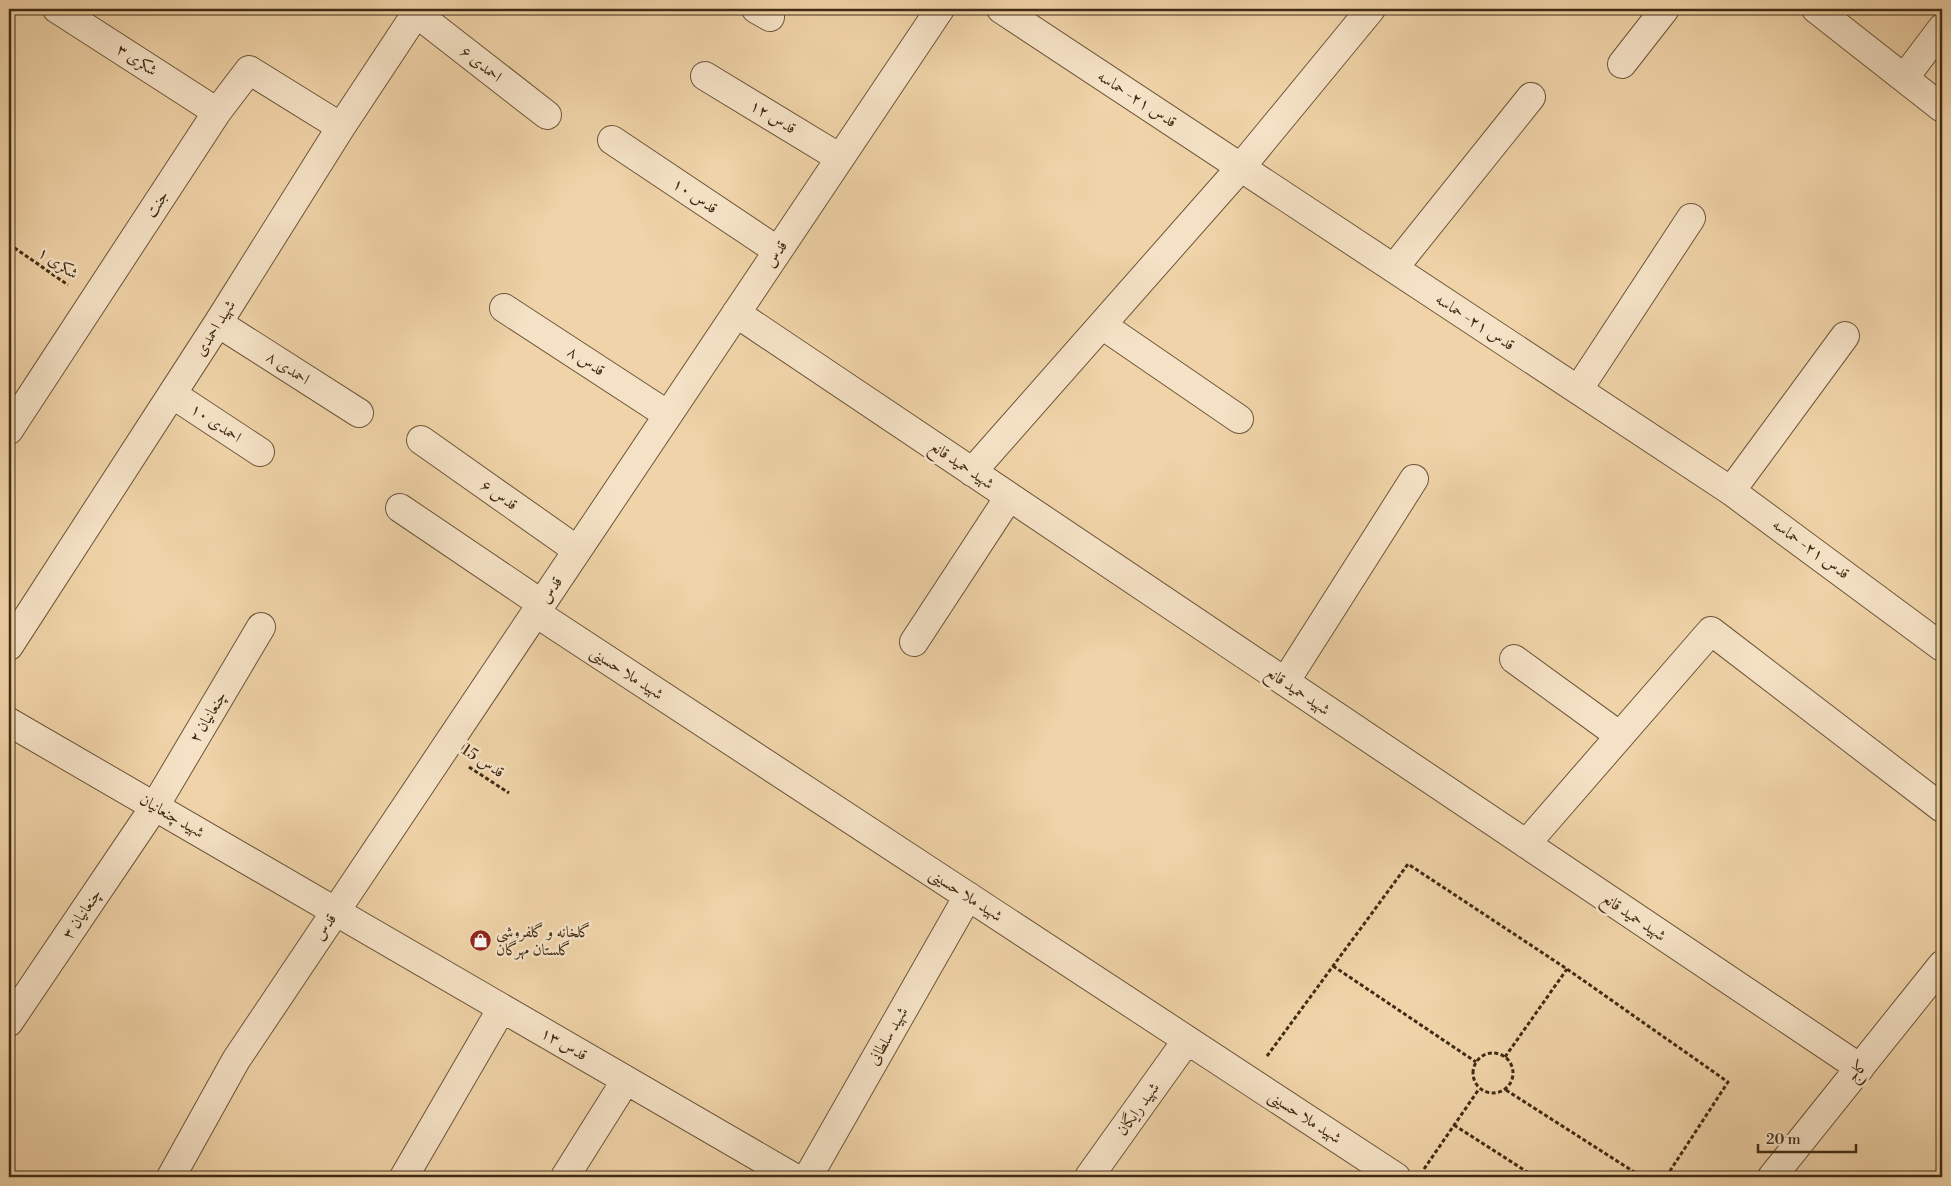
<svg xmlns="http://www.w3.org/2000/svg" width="1951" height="1186" viewBox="0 0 1951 1186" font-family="'Libre Bodoni',Amiri,serif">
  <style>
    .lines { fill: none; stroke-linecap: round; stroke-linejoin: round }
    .minor-casing { stroke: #6c5639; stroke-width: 30 }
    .path { stroke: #402c14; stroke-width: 3; stroke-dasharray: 4 2.5; stroke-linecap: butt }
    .minor { stroke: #f5e2c6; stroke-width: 28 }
    .labels { text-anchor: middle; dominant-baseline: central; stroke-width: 5; stroke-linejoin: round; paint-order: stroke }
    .street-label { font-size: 16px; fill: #402c14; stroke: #f5e2c6 }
    .poi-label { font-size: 16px; fill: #402c14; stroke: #f5e2c6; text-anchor: start }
  </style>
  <rect width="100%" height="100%" fill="#f0d3a8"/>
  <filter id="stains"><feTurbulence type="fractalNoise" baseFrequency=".004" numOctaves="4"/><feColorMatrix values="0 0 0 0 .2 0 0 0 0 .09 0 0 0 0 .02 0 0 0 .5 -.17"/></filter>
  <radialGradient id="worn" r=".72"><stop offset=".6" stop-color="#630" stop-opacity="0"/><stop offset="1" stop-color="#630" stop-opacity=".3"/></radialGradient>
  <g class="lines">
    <defs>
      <path id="minor" d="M57 9 217 112
        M756 9 770 17
        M1001 9 1731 491 1942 647
        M1816 9 1942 108
        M416 13 547 115
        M1622 64 1665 9
        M705 76 840 158
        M1905 77 1942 28
        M612 140 778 251
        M1394 268 1531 97
        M504 308 668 415
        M736 313 1860 1068
        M218 323 359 413
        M1102 325 1239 419
        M1578 390 1691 218
        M172 394 260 452
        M9 430 217 112 249 70 341 127
        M421 440 577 550
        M972 472 1241 167 1371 9
        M1731 491 1845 336
        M400 508 542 604
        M536 613 1396 1177
        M914 642 1009 497
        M9 646 218 323 341 127 419 9
        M1514 659 1620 736
        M1285 682 1414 479
        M9 722 793 1177
        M1526 844 1711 631 1942 808
        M9 1022 155 806 261 627
        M171 1177 236 1060 940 9
        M404 1177 502 1008
        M565 1177 626 1080
        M808 1177 968 896
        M1089 1177 1187 1040
        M1772 1177 1942 965"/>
    </defs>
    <use href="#minor" class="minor-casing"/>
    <path class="path" d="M9 244 68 285
      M469 767 509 793
      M1333 966 1476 1062
      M1473 1073a20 20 0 1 1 40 0a20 20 0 1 1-40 0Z
      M1267 1056 1408 864 1567 969 1728 1082 1666 1177
      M1505 1057 1567 969
      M1506 1090 1642 1177
      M1454 1125 1535 1177
      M1424 1169 1479 1089"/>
    <use href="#minor" class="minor"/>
  </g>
  <defs>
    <symbol id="shop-disc" viewBox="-11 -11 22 22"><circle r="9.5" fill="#8f2418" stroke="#f5e2c6"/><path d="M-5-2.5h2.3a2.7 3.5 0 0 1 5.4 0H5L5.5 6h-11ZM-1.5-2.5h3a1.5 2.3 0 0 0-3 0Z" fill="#fff"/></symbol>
  </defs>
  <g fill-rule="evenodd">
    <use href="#shop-disc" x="468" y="928" width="25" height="25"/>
  </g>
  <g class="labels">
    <g class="street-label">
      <text transform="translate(137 60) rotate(33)">شکری ۳</text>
      <text transform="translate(481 64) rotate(38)">احمدی ۶</text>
      <text transform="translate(1137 99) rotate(33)">قدس ۲۱- حماسه</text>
      <text transform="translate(773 117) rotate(31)">قدس ۱۲</text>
      <text transform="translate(695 196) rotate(34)">قدس ۱۰</text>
      <text transform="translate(157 204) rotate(-57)">جنت</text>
      <text transform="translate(776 254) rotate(-56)">قدس</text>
      <text transform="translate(58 263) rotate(34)">شکری ۱</text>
      <text transform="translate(1475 322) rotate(33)">قدس ۲۱- حماسه</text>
      <text transform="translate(215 328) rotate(-58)">شهید احمدی</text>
      <text transform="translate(586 361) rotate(33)">قدس ۸</text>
      <text transform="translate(288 368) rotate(33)">احمدی ۸</text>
      <text transform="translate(216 423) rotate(34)">احمدی ۱۰</text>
      <text transform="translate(962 465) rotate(34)">شهید حمید قانع</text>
      <text transform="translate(499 495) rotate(35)">قدس ۶</text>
      <text transform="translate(1811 549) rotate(36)">قدس ۲۱- حماسه</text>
      <text transform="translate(551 590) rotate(-56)">قدس</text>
      <text transform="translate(627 673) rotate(33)">شهید ملا حسینی</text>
      <text transform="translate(1298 691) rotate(34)">شهید حمید قانع</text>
      <text transform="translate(208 717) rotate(-59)">چنعانیان ۲</text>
      <text transform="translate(483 761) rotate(33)">قدس 15</text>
      <text transform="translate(172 816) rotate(30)">شهید چنعانیان</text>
      <text transform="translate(966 895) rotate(33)">شهید ملا حسینی</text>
      <text transform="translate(82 914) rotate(-56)">چنعانیان ۳</text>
      <text transform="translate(1634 917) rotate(34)">شهید حمید قانع</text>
      <text transform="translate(325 927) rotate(-56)">قدس</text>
      <text transform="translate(888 1036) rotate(-60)">شهید سلطانی</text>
      <text transform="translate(564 1044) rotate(30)">قدس ۱۳</text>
      <text transform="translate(1857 1071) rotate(-51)">کاج</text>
      <text transform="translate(1138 1109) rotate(-54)">شهید رایگان</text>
      <text transform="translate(1305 1117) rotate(33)">شهید ملا حسینی</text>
    </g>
    <g class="poi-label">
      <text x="496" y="932">گلخانه و گلفروشی<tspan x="496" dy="18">گلستان مهرگان</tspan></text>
    </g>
  </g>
  <rect width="1951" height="1186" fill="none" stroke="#f0d3a8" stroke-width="30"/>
  <rect x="10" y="10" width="1931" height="1166" fill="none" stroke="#402c14" stroke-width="2.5"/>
  <rect x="15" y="15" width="1921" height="1156" fill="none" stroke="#402c14"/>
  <path d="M1758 1144v8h98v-8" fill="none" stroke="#402c14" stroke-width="2.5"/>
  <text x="1766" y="1144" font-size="15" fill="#402c14" stroke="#f5e2c6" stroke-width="4" paint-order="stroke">20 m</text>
  <rect width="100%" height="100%" filter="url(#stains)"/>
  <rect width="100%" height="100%" fill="url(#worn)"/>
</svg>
